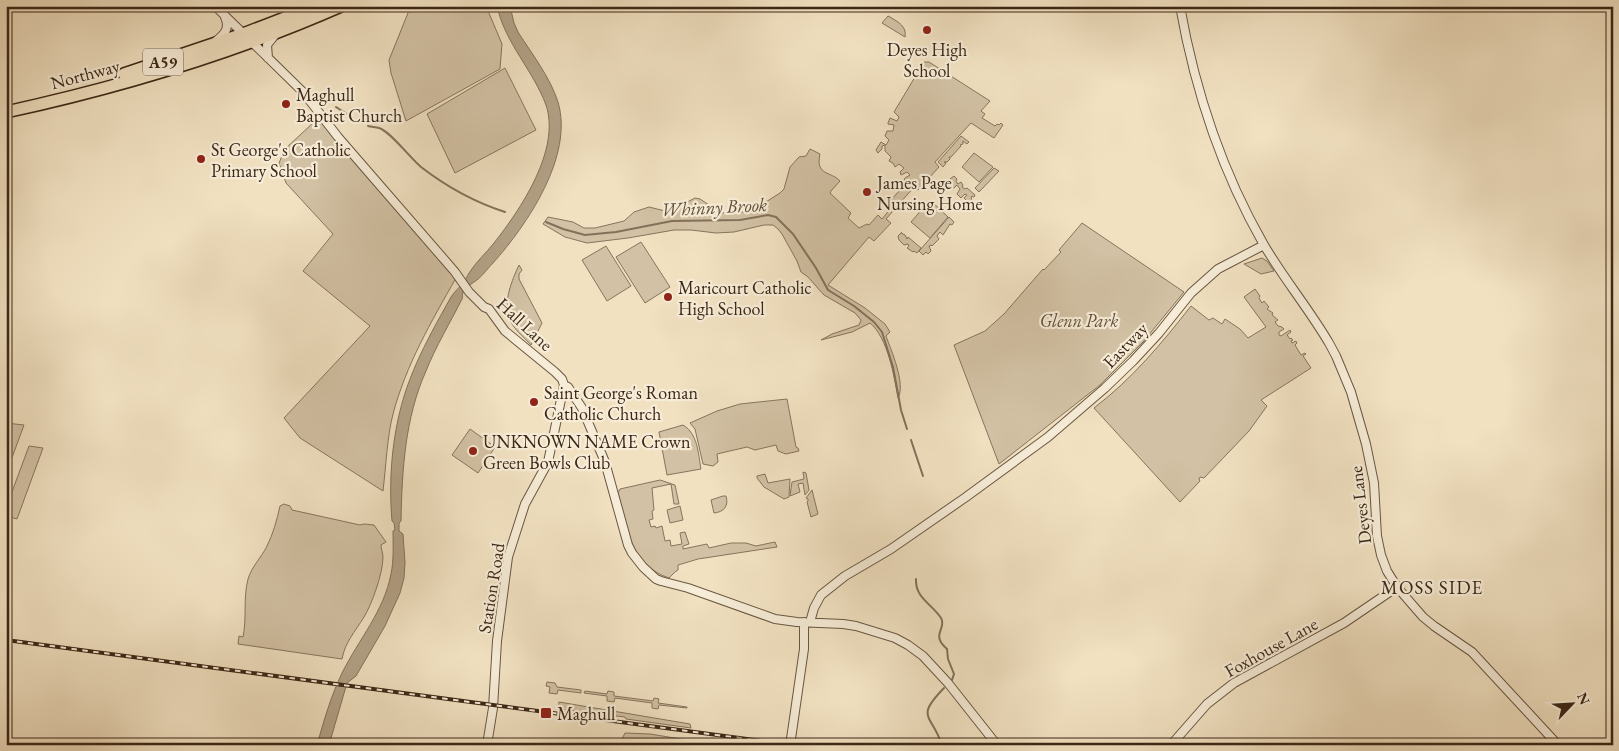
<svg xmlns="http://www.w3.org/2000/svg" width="1619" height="751" viewBox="0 0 1619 751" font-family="'EB Garamond',serif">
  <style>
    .green { fill: #d2c1a4; stroke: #87745d }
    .water { fill: #b3a287; stroke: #83715a }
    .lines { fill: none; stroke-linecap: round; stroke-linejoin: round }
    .stream { stroke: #83715a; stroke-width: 2 }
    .minor-casing { stroke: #695641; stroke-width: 10 }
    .highway-casing { stroke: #3c2716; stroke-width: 14 }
    .minor { stroke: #f6ecd7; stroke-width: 8 }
    .highway { stroke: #f1e1c1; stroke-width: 11 }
    .rail-casing { stroke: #3c2716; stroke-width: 4 }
    .rail { stroke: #f6ecd7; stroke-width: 2; stroke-dasharray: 5.5; stroke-linecap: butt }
    .minor-bridge-casing { stroke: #695641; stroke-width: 10; stroke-linecap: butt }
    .minor-bridge { stroke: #f6ecd7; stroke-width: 8 }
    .poi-dot { fill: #8f2418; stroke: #f6ecd7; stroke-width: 2 }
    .labels { text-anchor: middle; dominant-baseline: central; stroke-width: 4.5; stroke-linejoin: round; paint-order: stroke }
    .shield { fill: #f6ecd7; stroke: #746250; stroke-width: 1 }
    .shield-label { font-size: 16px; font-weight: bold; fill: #3c2716 }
    .poi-label { font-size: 18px; fill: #3c2716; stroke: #f6ecd7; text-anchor: start }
    .street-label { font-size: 18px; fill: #3c2716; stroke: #f6ecd7 }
    .park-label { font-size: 18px; font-style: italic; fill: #624e3a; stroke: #f6ecd7 }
    .water-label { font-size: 19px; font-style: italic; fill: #604c38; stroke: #f6ecd7 }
    .neighbourhood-label { font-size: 19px; letter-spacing: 1px; fill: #3c2716; stroke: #f6ecd7 }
  </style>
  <rect width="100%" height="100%" fill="#f1e1c1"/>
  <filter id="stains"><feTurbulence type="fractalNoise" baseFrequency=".004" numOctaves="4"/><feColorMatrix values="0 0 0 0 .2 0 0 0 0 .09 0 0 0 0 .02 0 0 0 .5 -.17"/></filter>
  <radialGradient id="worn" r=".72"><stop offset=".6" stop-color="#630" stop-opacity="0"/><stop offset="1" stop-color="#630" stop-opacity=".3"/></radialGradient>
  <path class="green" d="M407 6H486L502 44 500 69 406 121 391 73 389 60 408 13Z
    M888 16 890 17C898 22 907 26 905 37L882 23Z
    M924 62H929L990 101 981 111 985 114 982 118 995 126 997 124 999 125 1001 123 1003 125 994 138 971 123 935 162 939 167 918 190 914 187 886 219 891 223 874 241 869 237 828 285 865 308 885 324 890 332 886 336C891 350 906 384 898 398 894 376 888 338 870 323L852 332 821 340 832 334 859 325 861 320 855 313 824 295 808 277 801 272 797 261 782 234 778 229 773 225H764L734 232 716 233 691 230H674L628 238 587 243 565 237 543 224 548 217 573 222 584 228H595L624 221 634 212 649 207 661 210 670 211 695 198 700 199 721 213 743 212 758 207 780 193 784 189 790 167 799 157 806 156 810 149 820 154C815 176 831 171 840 181L831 191 830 193 851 213 848 218 859 228 867 224 869 225 878 215 882 219 891 208 887 204 903 187 902 185 905 178 910 175 907 172 901 175 900 172 904 168 899 164 895 167 893 163 889 161 891 157 885 151V145L882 146V149L878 153 876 150 881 142 886 145 889 140 885 136 887 131H893L894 125 888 124V123L890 118 897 121 899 117 894 112Z
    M505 68 536 130 455 173 427 114Z
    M314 122H322L456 278C431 322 406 365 393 414 387 437 386 467 383 491L300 438 284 418 370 326 303 271 333 234 286 183 279 163 285 149Z
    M961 136 969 142 967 144 963 141V144L960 145 961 146 951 157H949L950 159 947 162H944L946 163 943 167 938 162Z
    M974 153 993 167 979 182 962 167Z
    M994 168 999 171 979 192 975 188Z
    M954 176 957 179 956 181 958 184 961 182 963 185 962 187 965 189 967 188 975 195 974 197 972 196 971 198 972 199 967 204 968 202 964 198 967 195 965 194 961 198 957 194 960 189 957 185 954 188 952 187 950 188 948 186 952 181 950 179Z
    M930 200 948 217 930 238 911 222Z
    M949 217 954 222 952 225 950 224 943 235 940 232 937 236 939 239 932 246 931 245 929 246 931 251 928 254 926 252 923 255 919 251Z
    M1082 223 1184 292 1143 342 1100 385 999 464 954 345 985 331 1004 314 1043 269 1044 270 1061 252 1059 250Z
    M902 232 901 233 905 235 907 239 908 237 921 248 917 253 914 251 913 252 907 248 909 246 908 244 904 245 899 240 898 236Z
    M641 242 670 287 645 303 616 257Z
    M606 246 631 286 607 301 582 260Z
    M1262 258 1267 261 1274 271 1261 274 1244 264Z
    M519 265 522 270 519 274V279L542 323 531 345C524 337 513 329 509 318 503 302 512 280 519 265Z
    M1255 289 1260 296 1259 298 1262 303 1264 301 1269 307 1267 309 1273 313 1272 315 1278 320 1275 322 1278 326 1282 327 1284 329 1279 332V335L1281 336 1290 330 1291 332 1287 335 1290 339 1291 338 1293 340 1291 341 1292 343 1296 341 1297 343 1295 345 1301 355 1305 353 1306 354 1303 356 1311 368 1261 400 1267 406 1249 431 1204 478 1200 477 1199 479 1200 481 1180 502 1094 408C1132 379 1162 343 1191 306L1209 320 1213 318 1222 324 1225 319 1240 329 1248 338 1266 327 1244 297Z
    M787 399 796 447 798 448 799 451 786 454 778 451 776 445 755 450 747 447 717 454 718 462 713 466 703 464 695 429 690 423 717 411 740 404Z
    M6 423 24 425 6 474Z
    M683 425C698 434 698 453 701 469L667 475 659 432Z
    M470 429 495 447 478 473 452 455Z
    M29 446 43 448 17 519 6 516V508Z
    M803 472 806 473 809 490 805 495 803 483 798 484 800 492 790 496 792 482 804 479Z
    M765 474 768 483 790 479 789 497 784 499 764 487 757 478V476Z
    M660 480 675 485 679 504H674L671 484 652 488 654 510 652 511 653 519 649 520 651 527 655 526 656 528 662 526 665 541 670 540 671 546 682 544 680 533 685 532 689 544 683 546V549L707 544 709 548 731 543H746L756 546 775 542 777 547 698 559 678 565V570L675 572 669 578C630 565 627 528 618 493L620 489Z
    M812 490 818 514 811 517 807 502 808 501V499L806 498Z
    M723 496H726C729 506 724 512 714 513L711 500Z
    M284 504 290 506 292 510 360 525 364 524 374 525 386 542 381 545C381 549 383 553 383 557 383 573 372 604 364 617 355 632 345 642 342 659L238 644 239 636 243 637C247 618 243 598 248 579 252 566 261 558 267 546 273 534 277 520 280 506Z
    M680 506 683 520 670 523 667 510Z
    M547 682 555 683 557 687 581 690V693L558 690 557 694 549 693 550 687 546 686Z
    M585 691 607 694 608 691 614 692V696L653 701 654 698 659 699 658 703 687 707V708L659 705 658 709 652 708V703L615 698 614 702 607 701V696L584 693Z
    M559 702 690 724 691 728 626 719 625 717 558 709Z
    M625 733 650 734 699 742 735 745H619Z"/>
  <path class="water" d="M497 6H510L514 23 518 32C532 54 550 77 558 102 574 156 527 225 493 263 487 269 481 278 474 282 470 285 465 287 463 292 462 294 463 297 462 299 450 323 436 346 426 371 405 418 402 470 401 521L399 523V531L403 534 405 563 404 578 400 593 385 626 356 676 347 683 329 745H317C324 720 331 696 342 673 359 639 384 611 391 574 394 560 393 545 393 531L395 530 394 523 392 521C388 474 393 423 410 379 421 350 436 324 451 297 455 291 459 288 463 283 466 280 467 276 469 273 476 262 486 253 494 243 520 210 561 150 546 105 533 70 505 43 497 6Z"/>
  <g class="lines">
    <path class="stream" d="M205 6 210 11
      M319 96 324 99
      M336 107 353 118
      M368 126C372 127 375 127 379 128 390 131 410 158 421 167 447 187 474 202 505 212
      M546 222 563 229 585 235 616 232 672 221 740 220 768 215 776 217 793 234 816 268 828 290 854 306 874 322 882 332 893 367 901 410 907 429
      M911 440 923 476
      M916 579C915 598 932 604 941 618 946 626 936 633 940 640 941 644 945 647 947 649L948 659 954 674 952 680
      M942 745C931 713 915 718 944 688"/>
    <defs>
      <path id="minor" d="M215 6 303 92 338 137 455 272 469 292 484 307 489 309 505 331 555 372 562 379 564 385 568 387 582 408 605 462 628 545 632 553 643 567 656 579 661 581 688 588 775 619 797 622 843 624 856 626 895 638 908 645 923 656 948 683 997 745
        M1180 6C1195 91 1221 170 1264 245 1284 279 1309 309 1329 343L1336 356 1351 392 1366 444 1374 483 1377 536 1381 555 1387 571 1397 587 1423 617 1434 626 1472 652 1558 745
        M216 41C225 34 230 28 225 17
        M268 58 267 45 275 35
        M810 622 814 608 821 595 845 576 891 549 966 497 1048 437 1105 388 1133 361 1159 333 1191 293 1218 269 1264 245
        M792 732 804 649V622
        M487 745 493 708 497 641 508 557 525 504 548 462 564 385
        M1171 745 1207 704 1234 683 1344 623 1397 587"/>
      <path id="highway" d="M124 74 243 34 316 6
        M6 112C121 87 234 53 341 6"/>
    </defs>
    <use href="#minor" class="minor-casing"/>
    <use href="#highway" class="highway-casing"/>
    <use href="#minor" class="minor"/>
    <use href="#highway" class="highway"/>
    <defs>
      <path id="rail" d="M6 640 792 745"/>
    </defs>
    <use href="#rail" class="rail-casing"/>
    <use href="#rail" class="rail"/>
    <defs>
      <path id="minor-bridge" d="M790 745 792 732"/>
    </defs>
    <use href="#minor-bridge" class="minor-bridge-casing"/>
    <use href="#minor-bridge" class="minor-bridge"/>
  </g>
  <g class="poi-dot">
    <circle cx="927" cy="30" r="5"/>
    <circle cx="286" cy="104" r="5"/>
    <circle cx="201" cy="159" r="5"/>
    <circle cx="867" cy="192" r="5"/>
    <circle cx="668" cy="297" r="5"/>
    <circle cx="534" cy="402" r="5"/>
    <circle cx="473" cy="451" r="5"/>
    <rect x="540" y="707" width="12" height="12" rx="2.5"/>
  </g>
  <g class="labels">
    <rect class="shield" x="143" y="48.5" width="40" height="27" rx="4"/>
    <g class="shield-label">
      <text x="163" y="62">A59</text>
    </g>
    <g class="poi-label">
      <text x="927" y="49" text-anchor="middle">Deyes High<tspan x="927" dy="21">School</tspan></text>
      <text x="296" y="94">Maghull<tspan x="296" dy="21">Baptist Church</tspan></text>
      <text x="211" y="149">St George's Catholic<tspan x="211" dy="21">Primary School</tspan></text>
      <text x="877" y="182">James Page<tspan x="877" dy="21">Nursing Home</tspan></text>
      <text x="678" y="287">Maricourt Catholic<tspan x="678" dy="21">High School</tspan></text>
      <text x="544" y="392">Saint George's Roman<tspan x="544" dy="21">Catholic Church</tspan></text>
      <text x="483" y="441">UNKNOWN NAME Crown<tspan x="483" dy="21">Green Bowls Club</tspan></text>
      <text x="557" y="713">Maghull</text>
    </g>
    <g class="street-label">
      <text transform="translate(85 74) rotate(-15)">Northway</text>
      <text transform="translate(525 324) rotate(43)">Hall Lane</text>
      <text transform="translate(1125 345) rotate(-46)">Eastway</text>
      <text transform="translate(1360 505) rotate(-97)">Deyes Lane</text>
      <text transform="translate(491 588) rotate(-81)">Station Road</text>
      <text transform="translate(1271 647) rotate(-29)">Foxhouse Lane</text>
    </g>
    <g class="park-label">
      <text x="1079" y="320">Glenn Park</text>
    </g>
    <g class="water-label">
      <text transform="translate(714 207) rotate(-3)">Whinny Brook</text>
    </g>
    <g class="neighbourhood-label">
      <text x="1432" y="587">MOSS SIDE</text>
    </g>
  </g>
  <rect width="1619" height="751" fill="none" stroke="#f1e1c1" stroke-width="25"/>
  <rect x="8" y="8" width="1604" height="736" fill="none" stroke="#3c2716" stroke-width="2.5"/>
  <rect x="12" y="12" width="1594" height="726" fill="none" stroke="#3c2716"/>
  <g transform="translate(1572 704) rotate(65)" stroke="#f6ecd7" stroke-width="4" paint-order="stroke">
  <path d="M0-4L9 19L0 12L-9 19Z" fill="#3c2716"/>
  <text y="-8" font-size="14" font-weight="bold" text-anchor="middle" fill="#3c2716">N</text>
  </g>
  <rect width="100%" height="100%" filter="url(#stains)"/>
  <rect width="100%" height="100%" fill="url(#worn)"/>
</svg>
